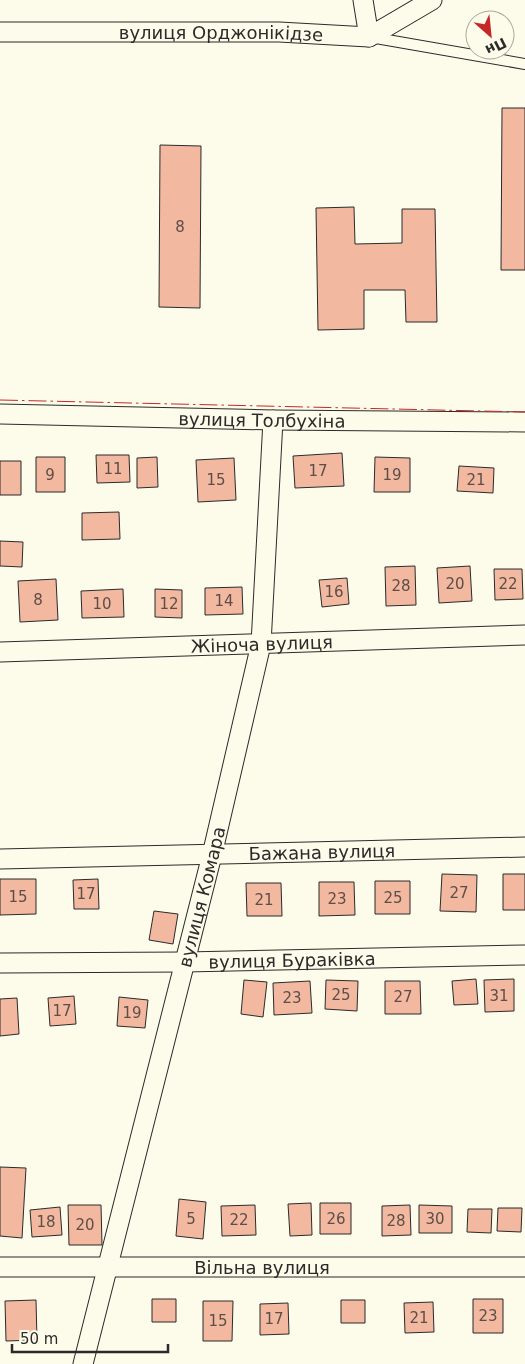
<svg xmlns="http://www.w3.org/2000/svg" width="525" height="1364" viewBox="0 0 525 1364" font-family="'DejaVu Sans',sans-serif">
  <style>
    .building { fill: #f2b8a0; stroke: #2b2b2b }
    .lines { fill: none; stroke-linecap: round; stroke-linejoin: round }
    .lane-casing { stroke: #2b2b2b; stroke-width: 12 }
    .street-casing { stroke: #2b2b2b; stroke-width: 21 }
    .lane { stroke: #fdfbea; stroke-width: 10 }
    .street { stroke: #fdfbea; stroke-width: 19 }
    .power { stroke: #c62828; stroke-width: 1; stroke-dasharray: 18 4 2.5 4; stroke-linecap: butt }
    .labels { text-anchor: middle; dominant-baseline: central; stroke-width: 4; stroke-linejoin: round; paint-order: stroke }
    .number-label { font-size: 15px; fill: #5d4e48 }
    .street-label { font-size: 18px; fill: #2b2b2b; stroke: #fdfbea }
  </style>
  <rect width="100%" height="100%" fill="#fdfbea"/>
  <path class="building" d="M502 108H525V270H501Z
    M160 145 201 146 200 308 159 307Z
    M354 207 355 244 402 243V209H435L437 322H406L405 290H364V329L318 330 316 208Z
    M342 453 344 486 295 488 293 456Z
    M96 455H129L130 482 97 483Z
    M36 457H65V492H36Z
    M157 457 158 487 137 488V458Z
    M375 457 410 458V492H374Z
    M234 458 236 500 198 502 196 460Z
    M0 461H21V495H0Z
    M459 466 494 468 493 493 457 491Z
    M119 512 120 539 82 540V513Z
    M0 541 23 542 22 567 0 566Z
    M415 566 416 605 386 606 385 567Z
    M470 566 472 601 439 603 437 568Z
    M494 569H522L523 599 495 600Z
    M347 578 349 604 322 607 319 580Z
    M56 579 58 620 20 622 18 581Z
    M242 587 243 614 205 615V588Z
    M123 589 124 617 82 618 81 591Z
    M155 589 182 590V618L155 617Z
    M442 874 477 875 476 912 440 911Z
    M503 874H525V910H503Z
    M0 879H36V914L0 915Z
    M98 879 99 909H74L73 880Z
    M375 881H410V914H375Z
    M319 882H354L355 915 319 916Z
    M246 883H281L282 916H247Z
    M154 911 178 914 173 944 149 940Z
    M476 979 478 1004 454 1005 452 981Z
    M514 979V1011L485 1012 484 980Z
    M244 980 267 982 263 1017 241 1014Z
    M326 980 358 981 357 1011 325 1009Z
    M310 981 312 1013 274 1015 273 983Z
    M385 981H420L421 1014H385Z
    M74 996 76 1024 50 1026 48 998Z
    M119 997 148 1000 145 1028 117 1026Z
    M17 998 19 1034 0 1036V999Z
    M0 1167 26 1168 22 1238 0 1236Z
    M179 1199 206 1202 203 1239 176 1236Z
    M311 1203 312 1235 290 1236 288 1204Z
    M320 1203H351V1234H320Z
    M68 1205H101L102 1245H69Z
    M255 1205 256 1235 222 1236 221 1206Z
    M410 1205 411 1235 382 1236V1206Z
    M419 1205 452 1206V1233H419Z
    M60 1207 62 1235 32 1237 30 1210Z
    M498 1208H522L521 1232 497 1231Z
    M468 1209H492L491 1233 467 1232Z
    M152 1299H176V1322H152Z
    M473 1299H503V1333H473Z
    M36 1300 37 1340 6 1341 5 1301Z
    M341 1300H365V1323H341Z
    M203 1301H233L232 1341H203Z
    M433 1302 434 1332 405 1333 404 1303Z
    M288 1303 289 1334 260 1335V1304Z"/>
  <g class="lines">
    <defs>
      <path id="lane" d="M370 37 525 64"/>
      <g id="street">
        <path d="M363 0 369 37"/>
        <path id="s1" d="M0 32H279L369 37 432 0"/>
        <path id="s2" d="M0 414 273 420 525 422"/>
        <path id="s3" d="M0 652 525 635"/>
        <path id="s4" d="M0 859 525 847"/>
        <path id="s5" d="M0 963 185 962 525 955"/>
        <path id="s6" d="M0 1267H525"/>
        <path id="s7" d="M83 1364 212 855 261 644 273 420"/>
      </g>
    </defs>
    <use href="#lane" class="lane-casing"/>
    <use href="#street" class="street-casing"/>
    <use href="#lane" class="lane"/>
    <use href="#street" class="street"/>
    <path class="power" d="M0 400 525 412"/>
  </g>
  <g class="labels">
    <g class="number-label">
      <text x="180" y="227">8</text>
      <text x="113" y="469">11</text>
      <text x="318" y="471">17</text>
      <text x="50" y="475">9</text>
      <text x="392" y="475">19</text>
      <text x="216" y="480">15</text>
      <text x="476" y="480">21</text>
      <text x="455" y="584">20</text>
      <text x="508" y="584">22</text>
      <text x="401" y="586">28</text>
      <text x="334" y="592">16</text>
      <text x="38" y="600">8</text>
      <text x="224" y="601">14</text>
      <text x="102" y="604">10</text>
      <text x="169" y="604">12</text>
      <text x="459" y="893">27</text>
      <text x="86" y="894">17</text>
      <text x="18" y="897">15</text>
      <text x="393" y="898">25</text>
      <text x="337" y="899">23</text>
      <text x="264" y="900">21</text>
      <text x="341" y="995">25</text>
      <text x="499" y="996">31</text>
      <text x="403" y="997">27</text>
      <text x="292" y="998">23</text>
      <text x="62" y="1011">17</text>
      <text x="132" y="1013">19</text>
      <text x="191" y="1219">5</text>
      <text x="336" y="1219">26</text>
      <text x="435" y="1219">30</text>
      <text x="239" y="1220">22</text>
      <text x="396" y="1221">28</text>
      <text x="46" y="1222">18</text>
      <text x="85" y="1225">20</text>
      <text x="488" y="1316">23</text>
      <text x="419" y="1318">21</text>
      <text x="274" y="1319">17</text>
      <text x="218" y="1321">15</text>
    </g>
    <g class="street-label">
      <text stroke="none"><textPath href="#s1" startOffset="221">вулиця Орджонікідзе</textPath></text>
      <text stroke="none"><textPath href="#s2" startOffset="262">вулиця Толбухіна</textPath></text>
      <text stroke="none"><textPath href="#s3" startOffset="262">Жіноча вулиця</textPath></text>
      <text stroke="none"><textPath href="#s4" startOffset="322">Бажана вулиця</textPath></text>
      <text stroke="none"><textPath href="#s7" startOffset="482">вулиця Комара</textPath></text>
      <text stroke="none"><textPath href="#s5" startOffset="292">вулиця Бураківка</textPath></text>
      <text stroke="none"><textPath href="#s6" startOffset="262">Вільна вулиця</textPath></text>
    </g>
  </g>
  <g transform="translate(490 35) rotate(153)"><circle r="24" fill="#fdfbea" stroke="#a9a89e"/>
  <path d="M0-4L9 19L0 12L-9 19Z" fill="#c62828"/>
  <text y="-8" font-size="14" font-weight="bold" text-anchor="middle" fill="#2b2b2b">Пн</text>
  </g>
  <path d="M12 1344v8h156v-8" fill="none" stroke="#2b2b2b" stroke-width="2.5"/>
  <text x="20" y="1344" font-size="15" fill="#2b2b2b" stroke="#fdfbea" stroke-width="4" paint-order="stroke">50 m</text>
</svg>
